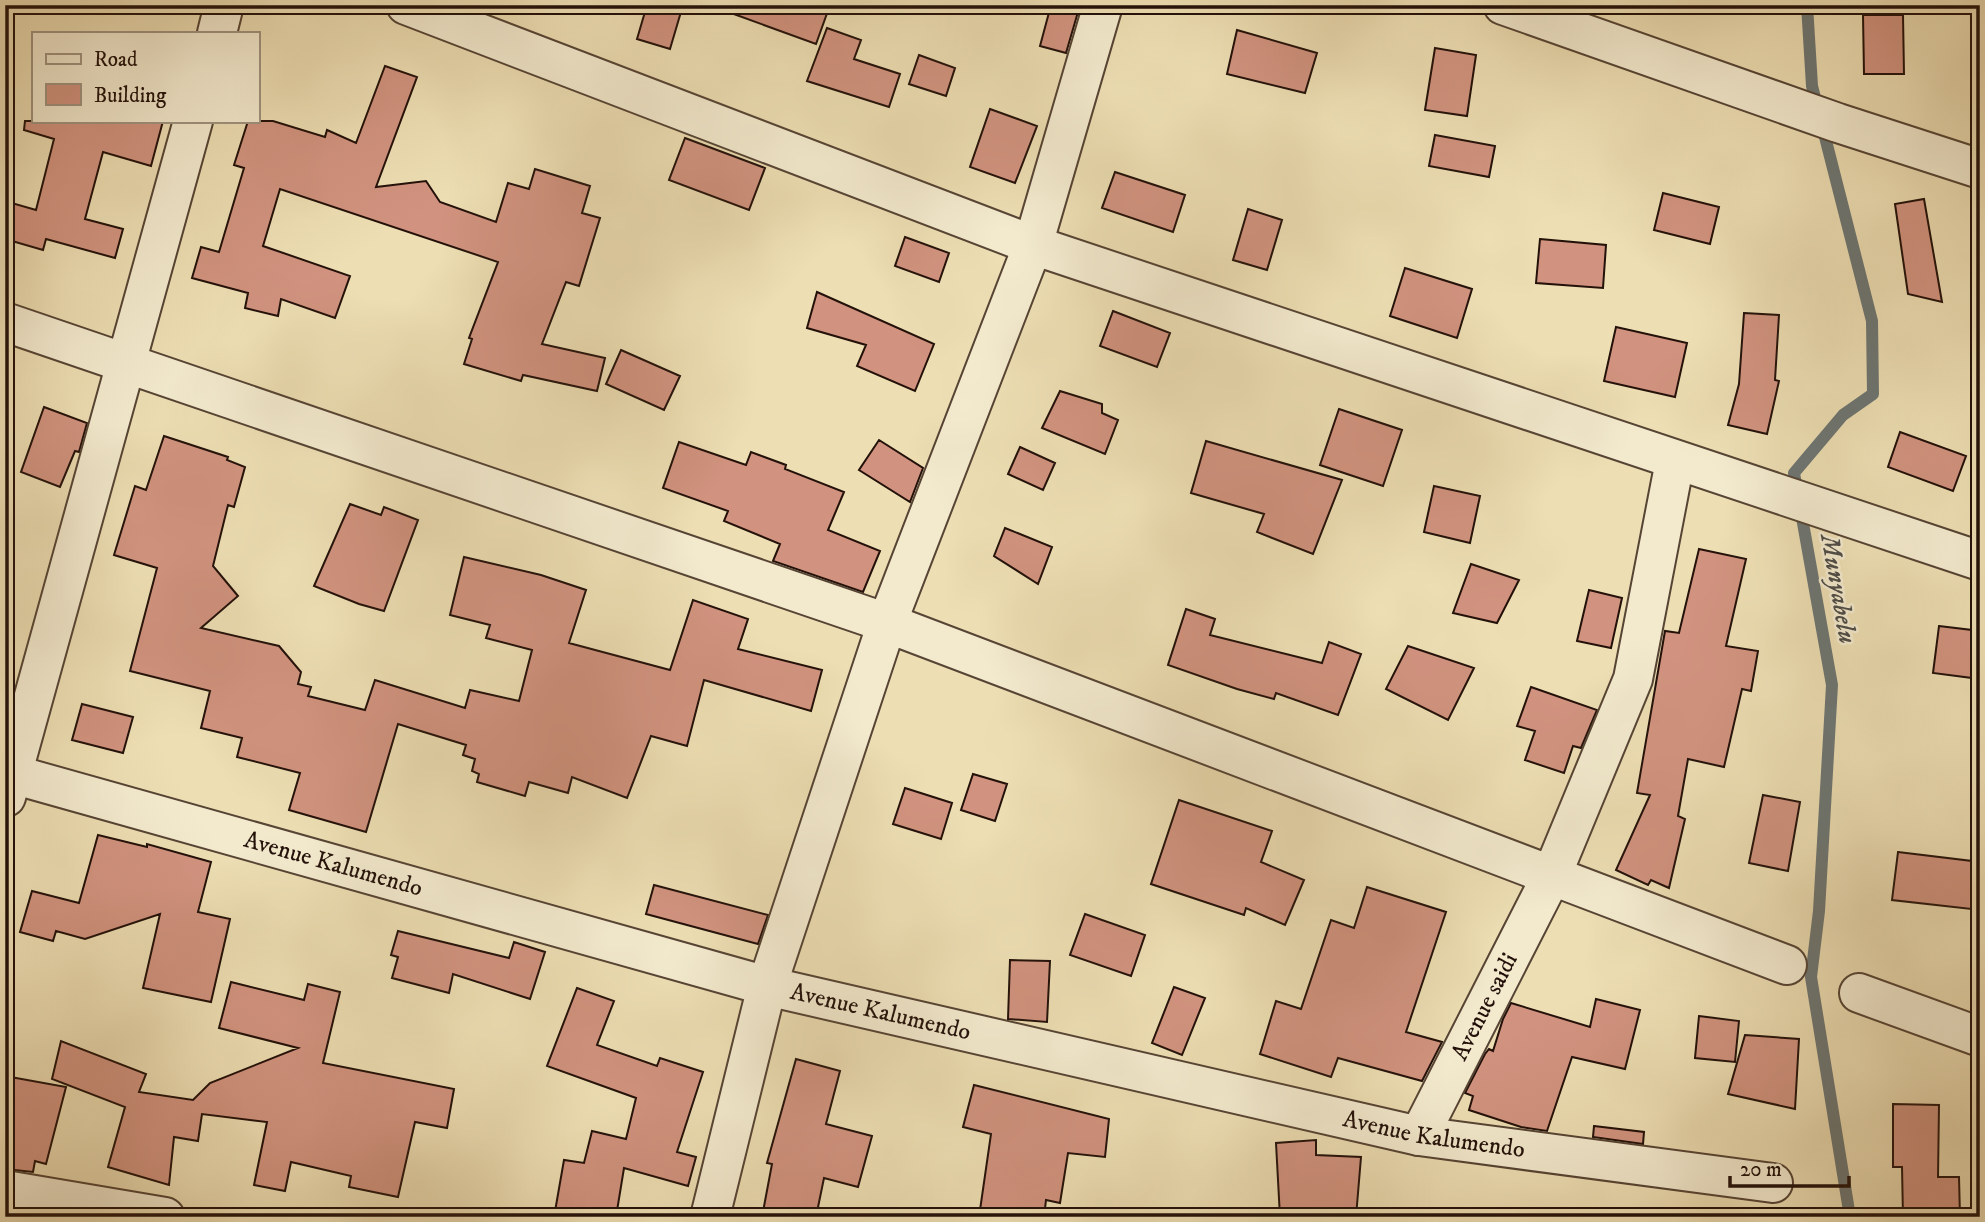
<svg xmlns="http://www.w3.org/2000/svg" width="1985" height="1222" viewBox="0 0 1985 1222" font-family="'IM FELL DW Pica',serif">
  <style>
    .lines { fill: none; stroke-linecap: round; stroke-linejoin: round }
    .stream { stroke: #6d7673; stroke-width: 12 }
    .building { fill: #d1937f; stroke: #23110a; stroke-width: 2 }
    .minor-casing { stroke: #564434; stroke-width: 42 }
    .minor { stroke: #f3eace; stroke-width: 38 }
    .labels { text-anchor: middle; dominant-baseline: central; stroke-width: 5; stroke-linejoin: round; paint-order: stroke }
    .street-label { font-size: 24px; fill: #23110a; stroke: #f3eace }
    .water-label { font-size: 26px; font-style: italic; fill: #4e4c47; stroke: #f3eace }
  </style>
  <rect width="100%" height="100%" fill="#eddeb3"/>
  <filter id="stains"><feTurbulence type="fractalNoise" baseFrequency=".00286" numOctaves="4"/><feColorMatrix values="0 0 0 0 .2 0 0 0 0 .09 0 0 0 0 .02 0 0 0 .5 -.17"/></filter>
  <radialGradient id="worn" r=".72"><stop offset=".6" stop-color="#630" stop-opacity="0"/><stop offset="1" stop-color="#630" stop-opacity=".3"/></radialGradient>
  <g class="lines">
    <path class="stream" d="M1807 5 1812 86 1872 321 1873 394 1843 415 1794 473 1832 685 1819 911 1811 977 1850 1217"/>
  </g>
  <path class="building" d="M647 5H683L670 49 637 39Z
    M721 5H830L816 44 720 9Z
    M1051 5H1080L1066 53 1040 46Z
    M1863 15H1903L1904 74H1864Z
    M827 28 861 40 854 59 900 74 889 107 807 81Z
    M1237 30 1317 53 1305 93 1227 74Z
    M1435 48 1476 55 1467 116 1425 110Z
    M919 55 955 68 946 96 909 84Z
    M385 66 417 77 376 187 426 181 440 202 496 222 508 183 529 189 535 169 590 186 582 213 600 218 579 286 566 282 542 344 605 358 597 391 523 375 521 381 464 364 472 339 469 338 498 262 280 189 263 246 350 276 335 318 281 299 278 316 245 308 248 293 192 278 201 247 219 252 244 168 234 165 248 121H273L325 137 327 130 356 143Z
    M990 109 1037 126 1015 183 970 167Z
    M25 121H163L151 166 103 152 85 219 123 229 115 258 46 239 43 250 5 239V201L36 210 54 139 24 130Z
    M1435 135 1495 146 1489 177 1429 166Z
    M685 138 765 168 749 210 669 180Z
    M1115 172 1185 195 1173 232 1102 208Z
    M1663 193 1719 207 1710 244 1654 230Z
    M1924 199 1942 302 1908 294 1895 204Z
    M1248 209 1282 220 1267 270 1233 260Z
    M905 237 949 253 939 282 895 266Z
    M1540 239 1606 245 1603 288 1536 283Z
    M1405 268 1472 289 1457 338 1390 316Z
    M817 292 934 344 915 391 857 366 866 345 807 328Z
    M1113 311 1170 333 1157 367 1100 346Z
    M1744 313 1779 315 1775 380 1779 381 1767 434 1728 425 1739 384Z
    M1616 327 1687 343 1675 397 1604 381Z
    M621 350 680 376 664 410 606 384Z
    M1060 391 1102 404V413L1118 420 1105 454 1042 428Z
    M44 407 87 423 79 452 75 451 60 487 21 472Z
    M1339 409 1402 430 1383 486 1320 465Z
    M1900 432 1966 456 1953 491 1888 467Z
    M164 436 228 457 227 460 245 467 234 507 228 505 213 566 238 596 201 628 279 646 301 672 298 684 311 687 308 696 365 710 375 680 465 708 470 690 519 701 532 650 486 638 490 625 450 615 464 557 541 575 586 590 569 643 670 670 693 600 748 619 738 649 822 670 811 711 704 680 687 746 651 736 627 798 572 777 568 793 529 782 525 796 477 782 479 774 472 771 475 759 463 755 466 745 398 724 366 832 289 810 300 773 237 757 242 738 201 728 210 691 130 671 157 568 114 555 135 486 146 490Z
    M879 440 923 468 910 502 859 470Z
    M1206 441 1342 480 1313 554 1257 532 1264 514 1191 493Z
    M679 442 746 465 751 452 786 465 785 469 844 492 828 530 880 551 863 592 773 561 780 544 724 521 728 511 663 488Z
    M1020 447 1055 463 1043 490 1008 474Z
    M1434 486 1480 496 1470 543 1424 532Z
    M350 504 381 515 384 507 418 520 384 611 359 604 314 586Z
    M1005 528 1052 547 1038 584 994 556Z
    M1699 549 1746 559 1726 646 1758 651 1751 691 1742 689 1724 767 1688 759 1678 816 1685 819 1669 888 1651 880 1648 885 1616 870 1650 795 1637 793 1665 631 1679 633Z
    M1471 564 1519 580 1497 623 1453 613Z
    M1589 590 1622 598 1611 648 1577 641Z
    M1186 609 1215 619 1210 635 1322 663 1329 642 1361 654 1338 715 1276 693 1274 699 1237 689 1168 665Z
    M1939 626 1980 631V679L1933 673Z
    M1408 646 1474 668 1448 720 1386 689Z
    M1531 687 1597 710 1581 748 1573 746 1564 773 1525 760 1535 731 1517 726Z
    M82 704 133 717 123 753 72 740Z
    M973 774 1007 784 995 821 961 810Z
    M905 788 952 803 941 839 893 824Z
    M1763 795 1800 802 1788 871 1749 863Z
    M1179 800 1272 831 1261 862 1304 880 1285 925 1246 908 1244 915 1151 884Z
    M98 835 147 847V844L211 862 198 912 230 919 211 1002 143 988 160 914 85 939 56 931 53 941 20 932 32 891 79 903Z
    M1898 852 1980 862V910L1892 900Z
    M654 885 768 915 758 944 646 914Z
    M1367 887 1446 912 1406 1032 1442 1042 1422 1081 1338 1058 1331 1077 1260 1054 1276 1001 1301 1009 1331 920 1354 928Z
    M1085 914 1145 935 1131 976 1070 955Z
    M398 931 509 958 514 942 545 952 530 999 453 974 449 993 392 978 398 957 391 955Z
    M1010 960 1050 961 1047 1022 1008 1019Z
    M231 982 304 1000 308 984 340 992 323 1063 454 1089 447 1128 415 1122 398 1197 349 1187 351 1176 291 1162 285 1191 254 1185 267 1122 202 1114 198 1141 174 1137 169 1185 108 1167 125 1107 52 1079 61 1041 146 1074 139 1092 193 1100 210 1083 298 1048 219 1028Z
    M1174 987 1205 998 1182 1055 1152 1043Z
    M577 988 614 1001 597 1045 657 1066 660 1058 703 1072 677 1152 696 1157 688 1186 624 1168 616 1217H554L564 1160 584 1163 592 1131 626 1139 636 1098 547 1066Z
    M1596 999 1640 1010 1625 1069 1572 1057 1547 1131 1521 1127 1469 1110 1473 1096 1465 1093 1485 1054 1489 1049 1493 1051 1503 1019 1511 1003 1590 1027Z
    M1699 1016 1739 1021 1735 1062 1695 1058Z
    M1745 1035 1799 1039 1795 1109 1728 1094Z
    M796 1059 840 1071 826 1124 872 1136 858 1187 824 1178 816 1217H762L772 1164 767 1163Z
    M5 1076 66 1087 46 1164 35 1161 33 1172 5 1169Z
    M974 1085 1109 1119 1105 1157 1068 1153 1060 1203 1046 1200 1044 1217H979L991 1134 963 1127Z
    M1893 1104 1939 1105 1938 1177H1959L1960 1217H1903L1902 1167H1893Z
    M1594 1126 1644 1132 1643 1144 1593 1137Z
    M1316 1140V1155L1361 1157 1356 1217H1280L1276 1143Z"/>
  <g class="lines">
    <defs>
      <g id="minor">
        <path d="M406 5 1033 245 1980 561"/>
        <path d="M1503 5 1838 123 1980 169"/>
        <path d="M217 33 224 5"/>
        <path d="M5 322 887 623 1787 965"/>
        <path id="s1" d="M5 772 767 986 1419 1136 1773 1183"/>
        <path d="M6 797 193 121"/>
        <path d="M1859 993 1980 1037"/>
        <path id="s2" d="M1419 1136 1551 877 1633 679 1675 461"/>
        <path d="M5 1190 165 1217"/>
        <path d="M710 1217 767 986 887 623 1033 245 1103 5"/>
      </g>
    </defs>
    <use href="#minor" class="minor-casing"/>
    <use href="#minor" class="minor"/>
  </g>
  <g class="labels">
    <g class="street-label">
      <text stroke="none"><textPath href="#s1" startOffset="341">Avenue Kalumendo</textPath></text>
      <text stroke="none"><textPath href="#s2" startOffset="145">Avenue saidi</textPath></text>
      <text stroke="none"><textPath href="#s1" startOffset="908">Avenue Kalumendo</textPath></text>
      <text stroke="none"><textPath href="#s1" startOffset="1475">Avenue Kalumendo</textPath></text>
    </g>
    <g class="water-label">
      <text transform="translate(1838 589) rotate(80)">Munyabelu</text>
    </g>
  </g>
  <rect width="1985" height="1222" fill="none" stroke="#eddeb3" stroke-width="28"/>
  <rect x="7" y="7" width="1971" height="1208" fill="none" stroke="#23110a" stroke-width="3.5"/>
  <rect x="14" y="14" width="1957" height="1194" fill="none" stroke="#23110a" stroke-width="2"/>
  <rect x="32" y="32" width="228" height="91" fill="#f3eace" stroke="#a09380" stroke-width="2"/>
  <rect x="46" y="54" width="35" height="10" fill="#f3eace" stroke="#a09380" stroke-width="2"/>
  <text x="94" y="66" font-size="21" fill="#23110a">Road</text>
  <rect x="46" y="84" width="35" height="21" fill="#d1937f" stroke="#a09380" stroke-width="2"/>
  <text x="94" y="102" font-size="21" fill="#23110a">Building</text>
  <path d="M1730 1176v10h119v-10" fill="none" stroke="#23110a" stroke-width="3.5"/>
  <text x="1740" y="1176" font-size="21" fill="#23110a" stroke="#f3eace" stroke-width="5" paint-order="stroke">20 m</text>
  <rect width="100%" height="100%" filter="url(#stains)"/>
  <rect width="100%" height="100%" fill="url(#worn)"/>
</svg>
